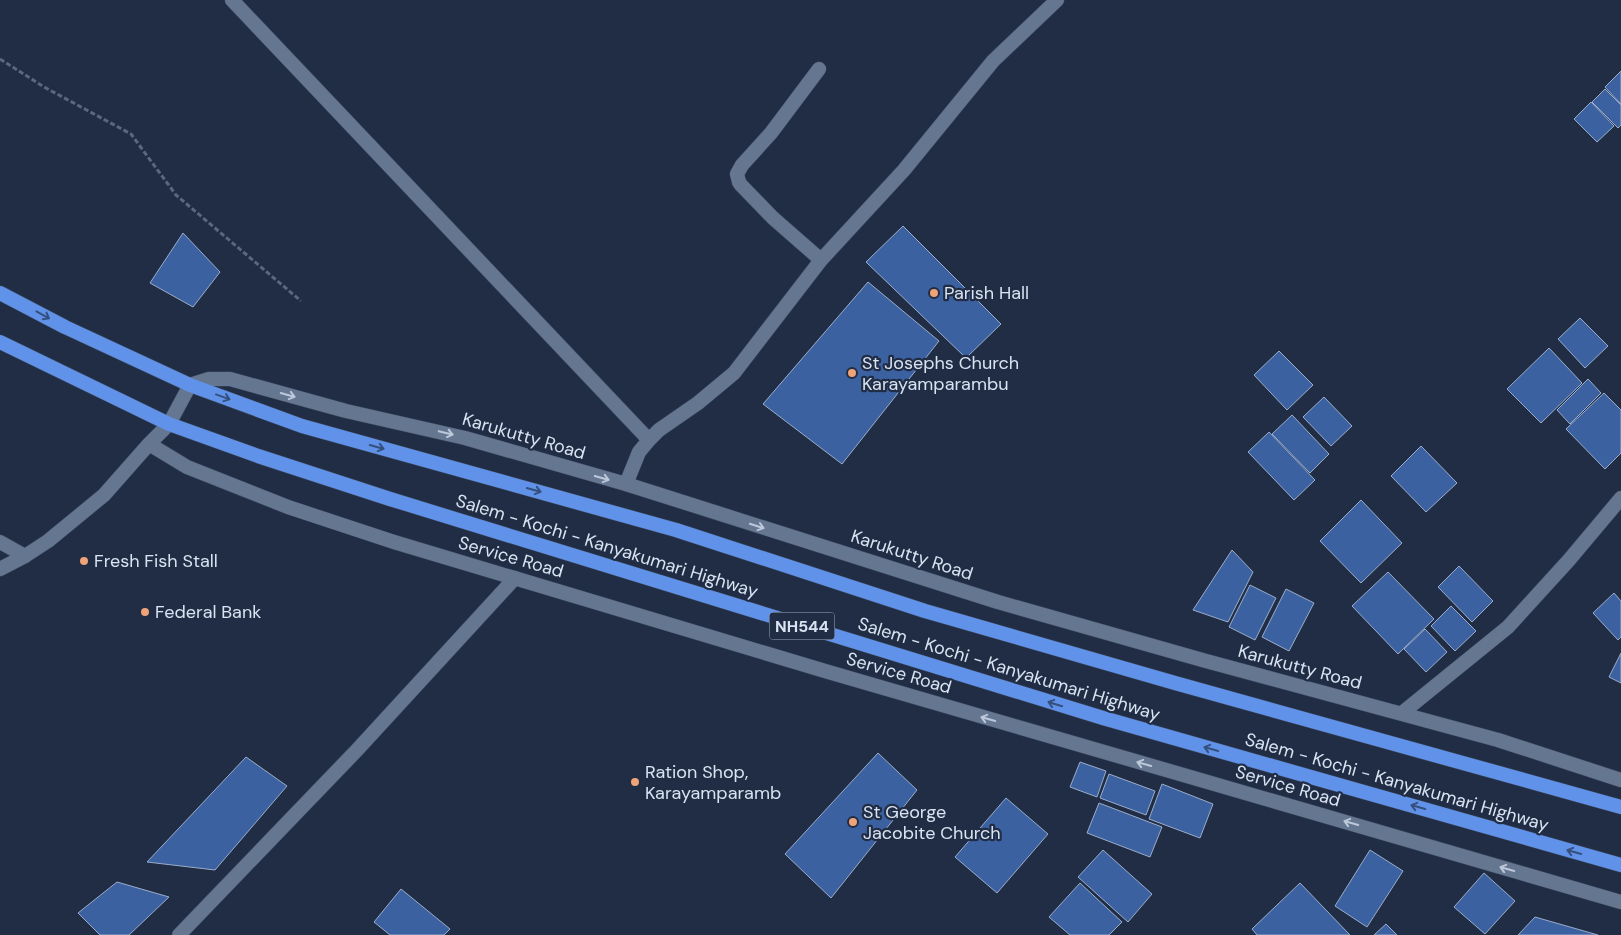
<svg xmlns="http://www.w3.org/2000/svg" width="1621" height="935" viewBox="0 0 1621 935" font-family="'DM Sans',sans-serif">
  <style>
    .building { fill: #3c61a1; stroke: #9badca }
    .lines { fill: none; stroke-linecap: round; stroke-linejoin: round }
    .minor-casing { stroke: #3f4b5f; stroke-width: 15 }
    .tertiary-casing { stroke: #3f4b5f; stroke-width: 15 }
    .trunk-casing { stroke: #3f4b5f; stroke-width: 15 }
    .path { stroke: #5b677c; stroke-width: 3; stroke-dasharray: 5 2.5; stroke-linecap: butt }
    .minor { stroke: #657691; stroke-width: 14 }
    .tertiary { stroke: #657691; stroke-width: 14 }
    .trunk { stroke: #6092e9; stroke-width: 14 }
    .oneway { stroke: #36507e }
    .oneway2 { stroke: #bcc8da }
    .poi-dot { fill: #efa377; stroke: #202d45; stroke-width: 2 }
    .labels { text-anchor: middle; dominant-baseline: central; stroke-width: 4.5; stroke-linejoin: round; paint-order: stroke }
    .shield { fill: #202d45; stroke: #a2acbe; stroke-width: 1 }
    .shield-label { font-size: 16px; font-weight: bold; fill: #d9e3f2 }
    .poi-label { font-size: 18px; fill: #d9e3f2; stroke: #202d45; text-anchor: start }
    .street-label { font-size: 18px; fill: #d9e3f2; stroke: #202d45 }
  </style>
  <rect width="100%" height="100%" fill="#202d45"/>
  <path class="building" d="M1621 71V104L1605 87Z
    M1605 89 1621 105V125L1618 128 1592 102Z
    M1591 102 1614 126 1597 142 1574 119Z
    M903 226 1001 324 966 358 866 262Z
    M183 233 220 272 193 307 150 283Z
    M868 282 939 341 842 464 763 404Z
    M1580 318 1608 346 1585 368 1558 339Z
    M1549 348 1582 383 1541 423 1507 389Z
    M1279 351 1313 385 1287 410 1254 375Z
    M1588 379 1601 393 1570 424 1557 410Z
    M1604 393 1621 410V453L1605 469 1566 429Z
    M1324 397 1352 426 1331 446 1303 417Z
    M1292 415 1329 454 1310 473 1272 434Z
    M1269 432 1315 480 1294 500 1248 452Z
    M1421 446 1457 483 1426 512 1391 476Z
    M1361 500 1402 543 1361 583 1320 541Z
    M1232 550 1253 572 1228 622 1193 610Z
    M1459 566 1493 601 1472 622 1438 587Z
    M1388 572 1434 619 1398 654 1352 606Z
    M1250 585 1276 598 1255 640 1229 627Z
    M1286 589 1314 603 1289 651 1262 637Z
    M1614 593 1621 601V637L1618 640 1593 613Z
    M1451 606 1476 631 1455 651 1431 626Z
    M1425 629 1447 652 1426 672 1404 649Z
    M1621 653V683L1609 677Z
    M878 753 917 790 831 898 785 854Z
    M246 757 287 786 215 870 147 862Z
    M1080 762 1106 771 1097 797 1070 787Z
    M1109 774 1155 791 1146 815 1100 798Z
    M1162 784 1213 804 1200 838 1149 819Z
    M1006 798 1048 834 997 893 955 857Z
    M1099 803 1162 827 1150 857 1087 833Z
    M1103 850 1152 894 1128 922 1078 877Z
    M1370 850 1403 871 1367 927 1335 906Z
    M1484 873 1515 901 1485 934 1454 907Z
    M117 882 169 897 129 935H100L78 913Z
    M1080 883 1122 922 1109 935H1070L1049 917Z
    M1300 883 1350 935H1257L1252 929Z
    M401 889 450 929 444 935H390L374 922Z
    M1535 917 1598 935H1518Z
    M1386 924 1397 935H1374Z"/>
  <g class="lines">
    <defs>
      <path id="minor" d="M232 0 649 440
        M819 69 771 133 742 165 737 174 739 182 741 185 773 218 821 260
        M626 484 639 452 649 440 659 430 698 403 734 373 821 260 904 170 993 61 1057 0
        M0 542 25 556
        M1402 713 1508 627 1569 560 1621 498
        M179 935 357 750 515 578"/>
      <path id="tertiary" d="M149 444 187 467 288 507 394 542 825 671 1621 902
        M0 569 25 556 48 541 104 495 149 444 169 424 190 385 209 379H230L346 411 465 438 626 484 998 602 1206 661 1498 740 1621 780"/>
      <path id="trunk" d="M0 293 65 327 190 385 302 426 676 530 925 611 1175 683 1621 807
        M0 342 169 424 258 456 390 499 1103 718 1621 865"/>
    </defs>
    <use href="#minor" class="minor-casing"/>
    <use href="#tertiary" class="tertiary-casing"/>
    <use href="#trunk" class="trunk-casing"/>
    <path class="path" d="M0 59 44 87 131 134 176 195 301 301"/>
    <use href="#minor" class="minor"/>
    <use href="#tertiary" class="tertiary"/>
    <use href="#trunk" class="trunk"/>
  </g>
  <defs><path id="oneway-shaft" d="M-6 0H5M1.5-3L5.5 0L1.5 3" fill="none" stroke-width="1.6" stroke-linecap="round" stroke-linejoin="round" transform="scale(1.25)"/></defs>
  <g class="oneway">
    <use href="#oneway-shaft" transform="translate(43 315) rotate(29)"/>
    <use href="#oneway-shaft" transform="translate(223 397) rotate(20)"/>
    <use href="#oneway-shaft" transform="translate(377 447) rotate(16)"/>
    <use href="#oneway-shaft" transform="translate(534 490) rotate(16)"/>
    <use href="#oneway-shaft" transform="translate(1055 704) rotate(-163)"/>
    <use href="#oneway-shaft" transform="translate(1211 749) rotate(-164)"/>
    <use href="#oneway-shaft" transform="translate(1418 807) rotate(-164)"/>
    <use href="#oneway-shaft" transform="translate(1574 852) rotate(-164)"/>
  </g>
  <g class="oneway2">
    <use href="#oneway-shaft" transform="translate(288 395) rotate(16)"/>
    <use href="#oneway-shaft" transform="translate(446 433) rotate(13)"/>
    <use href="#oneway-shaft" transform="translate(602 478) rotate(16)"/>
    <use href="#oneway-shaft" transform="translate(757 526) rotate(18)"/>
    <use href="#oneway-shaft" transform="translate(988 719) rotate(-164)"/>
    <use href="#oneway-shaft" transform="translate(1144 764) rotate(-164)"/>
    <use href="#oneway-shaft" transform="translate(1351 823) rotate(-164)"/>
    <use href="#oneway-shaft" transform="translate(1507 869) rotate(-164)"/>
  </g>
  <g class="poi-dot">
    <circle cx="934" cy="293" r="5"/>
    <circle cx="852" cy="373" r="5"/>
    <circle cx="84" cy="561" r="5"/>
    <circle cx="145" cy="612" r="5"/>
    <circle cx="635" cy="782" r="5"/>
    <circle cx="853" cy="822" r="5"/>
  </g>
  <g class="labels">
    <rect class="shield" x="769.5" y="612.5" width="65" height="27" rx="4"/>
    <g class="shield-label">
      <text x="802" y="626">NH544</text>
    </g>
    <g class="poi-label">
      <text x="944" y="293">Parish Hall</text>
      <text x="862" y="363">St Josephs Church<tspan x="862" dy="21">Karayamparambu</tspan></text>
      <text x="94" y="561">Fresh Fish Stall</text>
      <text x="155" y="612">Federal Bank</text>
      <text x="645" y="772">Ration Shop,<tspan x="645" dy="21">Karayamparamb</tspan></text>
      <text x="863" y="812">St George<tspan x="863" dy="21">Jacobite Church</tspan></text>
    </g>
    <g class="street-label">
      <text transform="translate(524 436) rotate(16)">Karukutty Road</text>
      <text transform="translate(607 546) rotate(17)">Salem - Kochi - Kanyakumari Highway</text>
      <text transform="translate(912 555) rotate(18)">Karukutty Road</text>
      <text transform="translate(511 557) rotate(16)">Service Road</text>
      <text transform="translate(1300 667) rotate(15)">Karukutty Road</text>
      <text transform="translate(1009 669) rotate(17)">Salem - Kochi - Kanyakumari Highway</text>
      <text transform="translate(899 673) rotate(16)">Service Road</text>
      <text transform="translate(1397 782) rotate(16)">Salem - Kochi - Kanyakumari Highway</text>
      <text transform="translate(1288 786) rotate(16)">Service Road</text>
    </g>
  </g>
</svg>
